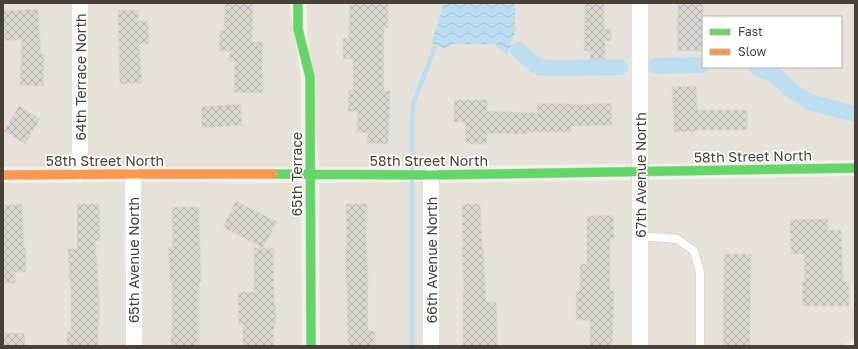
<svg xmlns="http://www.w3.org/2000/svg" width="858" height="349" viewBox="0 0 858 349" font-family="'Golos Text',sans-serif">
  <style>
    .residential { fill: #e6e1d9; fill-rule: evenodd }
    .water { fill: url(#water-waves) }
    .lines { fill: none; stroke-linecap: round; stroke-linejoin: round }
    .stream { stroke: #bcdef0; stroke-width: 4.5 }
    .canal { stroke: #bcdef0; stroke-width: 16 }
    .building { fill: url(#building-cross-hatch); stroke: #dad6d2 }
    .lane-casing { stroke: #d0cdc9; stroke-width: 9 }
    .street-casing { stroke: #d0cdc9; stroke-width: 17 }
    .fast-casing { stroke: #d3cec4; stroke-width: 10 }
    .slow-casing { stroke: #d3cec4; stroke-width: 10 }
    .lane { stroke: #fdfdfc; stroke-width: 8 }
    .street { stroke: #fdfdfc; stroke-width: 16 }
    .fast { stroke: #63d668; stroke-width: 9 }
    .slow { stroke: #ff974d; stroke-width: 9 }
    .labels { text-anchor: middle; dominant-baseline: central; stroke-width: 3.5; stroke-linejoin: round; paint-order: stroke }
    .street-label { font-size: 14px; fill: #494137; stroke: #fff }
  </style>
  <defs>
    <pattern id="water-waves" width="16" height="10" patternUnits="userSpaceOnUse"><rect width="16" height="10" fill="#bcdef0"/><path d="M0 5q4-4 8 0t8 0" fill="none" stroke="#a3c0ce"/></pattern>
    <pattern id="building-cross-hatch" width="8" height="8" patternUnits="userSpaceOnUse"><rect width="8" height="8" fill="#dad7d3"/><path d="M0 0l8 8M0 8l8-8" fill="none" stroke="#b3b0ac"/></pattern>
  </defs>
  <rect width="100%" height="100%" fill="#f2efec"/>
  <path class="residential" d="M3 3H71V167H3Z
    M89 3H289L301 78V167H89Z
    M307 3H444L431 44H439L442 49 454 44H495L506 56 515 32V3H631V164L319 167 307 29Z
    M649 3H855V160L649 164ZM703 17H841V67H703Z
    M855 176V338L842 346H649V180Z
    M631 180V346H440V183Z
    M124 182 125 346H3V183Z
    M142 182 301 183 302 346H143Z
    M422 182V346H320L319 183Z"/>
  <path class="water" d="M444 3H515V32L507 56 495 44H454L442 49 438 44H431Z"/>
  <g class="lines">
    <path class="stream" d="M412 168V121L413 104 435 47
      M412 180V346"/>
    <path class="canal" d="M518 50 538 67 555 68 620 67
      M656 66 703 65
      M756 67 775 75 790 89 809 102 855 114"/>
  </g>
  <path class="building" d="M225 3H253L252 42H263L262 73H263V93L234 92 235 62 229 61 230 51H219L220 30 224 31Z
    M350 3H388V28H384V91H390L388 144 367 143 368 133 357 132 358 111H348L349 90H353V59H343V38H349Z
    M585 3H604V29H611V41H605V59H590V51H584Z
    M678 3H703V51H678L677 18H678Z
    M38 9 41 54H44L43 86 20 85 22 39 5 41 3 11Z
    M118 10H138V21H148L149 44H139L142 83 120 84Z
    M696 86 697 110H747V130H697V131L674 132 672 87Z
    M454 100H487V111L537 113V103L572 104V105L611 103 612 125 571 126V132H527V134L487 133V144H466L465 122H454Z
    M240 104 242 125 202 128 201 107Z
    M19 106 40 119 25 144 4 131Z
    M236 201 277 222 263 248 223 227Z
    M22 204 24 248H26V272H15V283H3V205Z
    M77 204H99L100 241H95L99 294V326H98V346H67V332H71V284H70L68 249H77Z
    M346 204H367V226H366L368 282V331H375V346H348L347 283H346L345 247H347Z
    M462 204H480L482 247H483L486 302H496L497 329V346H463V292H464L462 248H463Z
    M172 207H199L201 282H199V346H171V332H172V283H170L168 247H173Z
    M613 215 614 238H610V291H614L612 346H590V320H576V291H580V264H587V216Z
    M828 219V230H841L843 282H849V306H803L802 282H805L804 254H791L790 220Z
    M254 248H273L274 302H275L276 323H274L273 346H243V324H239L238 292H254Z
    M724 254H751L750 346H723Z
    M3 333H24L25 346H3Z"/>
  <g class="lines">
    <defs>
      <path id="lane" d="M640 236 677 239 694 251 700 272V346"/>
      <path id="street" d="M80 3V175
        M640 3V346
        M133 174 134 346
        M431 175V346"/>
      <path id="fast" d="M298 3V29L310 77 311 346
        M273 174 431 175 855 168"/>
      <path id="slow" d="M3 175 133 174H273"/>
    </defs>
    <use href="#lane" class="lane-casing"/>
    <use href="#street" class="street-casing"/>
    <use href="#fast" class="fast-casing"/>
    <use href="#slow" class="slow-casing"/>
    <use href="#lane" class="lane"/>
    <use href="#street" class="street"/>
    <use href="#fast" class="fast"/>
    <use href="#slow" class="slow"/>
  </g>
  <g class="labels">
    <g class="street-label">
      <text transform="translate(80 77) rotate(-90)">64th Terrace North</text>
      <text transform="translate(753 156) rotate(-1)">58th Street North</text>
      <text x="105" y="160">58th Street North</text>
      <text x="429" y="160">58th Street North</text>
      <text transform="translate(296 174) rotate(-90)">65th Terrace</text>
      <text transform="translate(640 175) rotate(-90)">67th Avenue North</text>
      <text transform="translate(133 260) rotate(-90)">65th Avenue North</text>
      <text transform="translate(431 260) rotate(-90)">66th Avenue North</text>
    </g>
  </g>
  <rect width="858" height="349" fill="none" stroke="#494137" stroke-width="8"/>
  <rect x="702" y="16" width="140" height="52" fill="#ffffff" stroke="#b6b3af"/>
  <rect x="710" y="29" width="20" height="6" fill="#63d668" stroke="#b6b3af"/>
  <text x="738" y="36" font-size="12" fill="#494137">Fast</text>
  <rect x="710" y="49" width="20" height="6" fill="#ff974d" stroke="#b6b3af"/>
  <text x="738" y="56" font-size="12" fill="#494137">Slow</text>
</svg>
